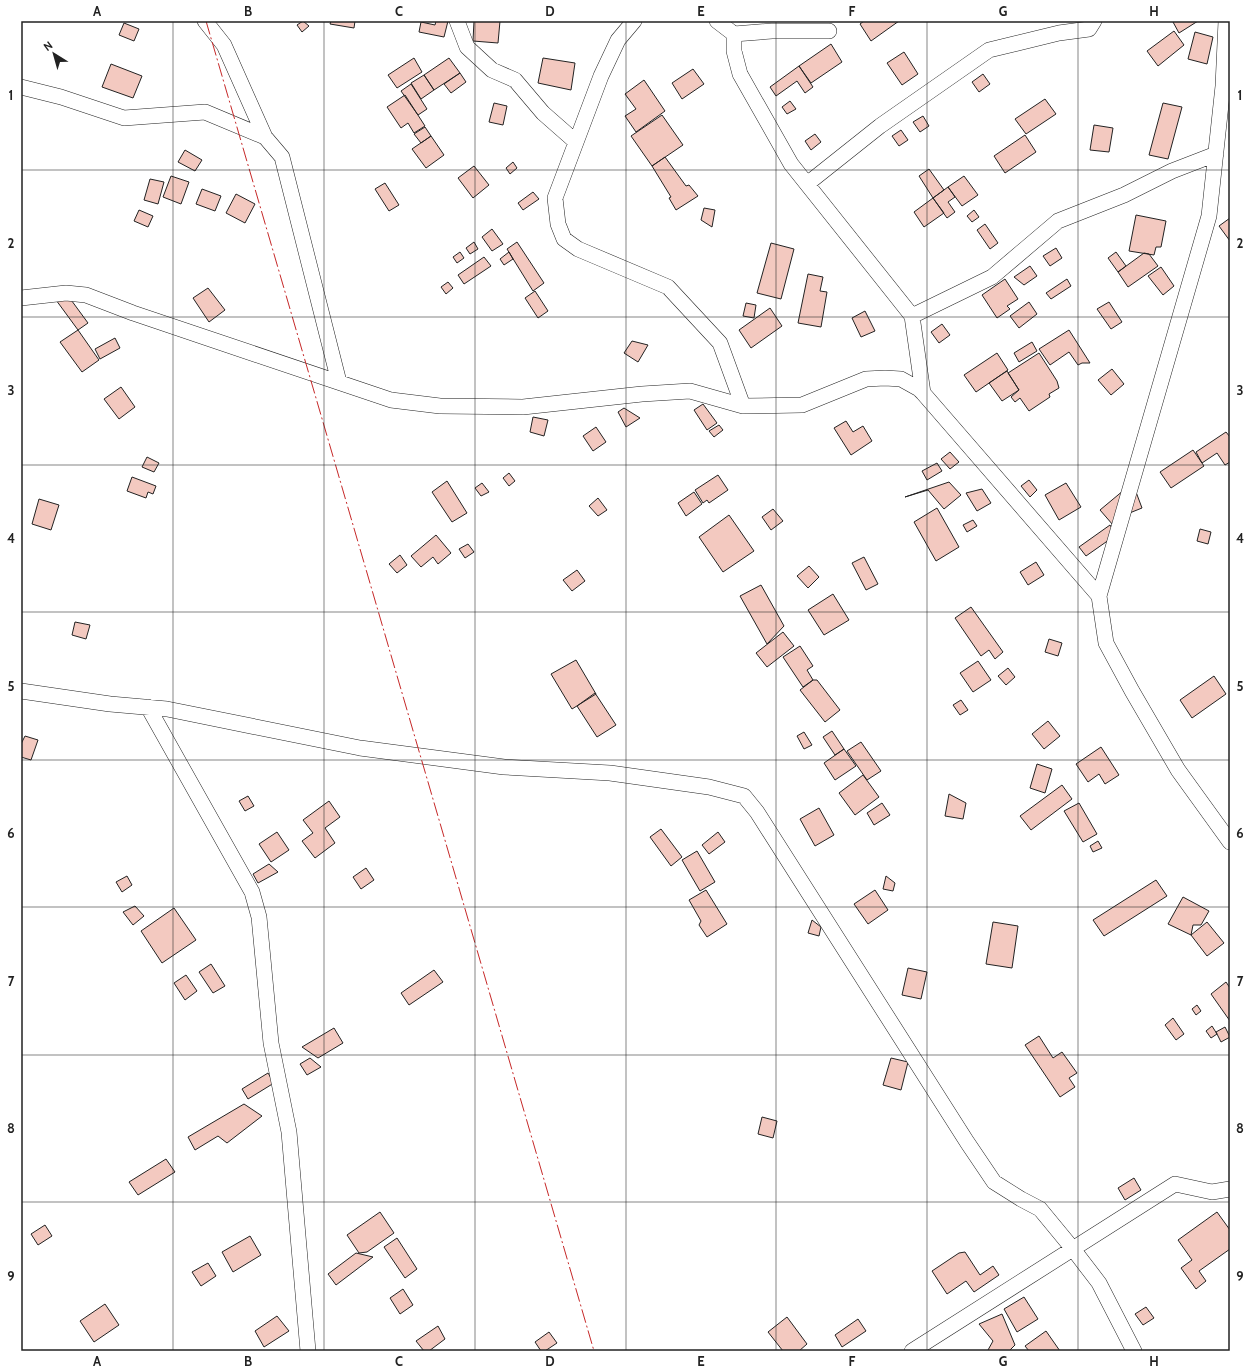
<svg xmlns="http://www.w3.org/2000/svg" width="1251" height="1372" viewBox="0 0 1251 1372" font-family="Cabin,sans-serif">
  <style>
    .building { fill: #f3c9c0; stroke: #222 }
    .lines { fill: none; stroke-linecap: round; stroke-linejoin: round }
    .minor-casing { stroke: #222; stroke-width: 16 }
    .minor { stroke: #fff; stroke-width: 15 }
    .power { stroke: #c62828; stroke-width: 1; stroke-dasharray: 14 3 2 3; stroke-linecap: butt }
    .grid { fill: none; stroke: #222; stroke-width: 1; stroke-opacity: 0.55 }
    .neatline { fill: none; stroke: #222; stroke-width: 1.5 }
    .grid-label { font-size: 13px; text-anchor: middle; font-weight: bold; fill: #222 }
  </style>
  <rect width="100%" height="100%" fill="#fff"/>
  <path class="building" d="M303 21 309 26 302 32 297 25Z
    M331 21H355L354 28 330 24Z
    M436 21H448L444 37 419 32 421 22 435 25Z
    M474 21H500L498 43 473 41Z
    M864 21H899L871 41 860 24Z
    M1175 21H1198L1179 33 1173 22Z
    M124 23 139 29 134 41 119 35Z
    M1174 31 1184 45 1158 66 1147 51Z
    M1195 32 1213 37 1207 64 1188 59Z
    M831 44 842 62 811 83 799 66Z
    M904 52 918 74 902 85 887 63Z
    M414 58 422 72 397 88 388 75Z
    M449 58 460 73 434 90 424 75Z
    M543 58 575 63 571 90 538 83Z
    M111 64 142 76 133 98 102 87Z
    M799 66 813 87 805 93 797 81 776 96 770 87Z
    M693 69 704 84 682 99 672 83Z
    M460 73 466 82 451 93 444 84Z
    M983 74 990 84 979 92 972 82Z
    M424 75 434 90 421 99 411 83Z
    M644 80 665 111 636 132 625 116 636 109 625 94Z
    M411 84 427 109 418 115 401 91Z
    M405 95 425 126 414 133 408 123 401 128 387 107Z
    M1045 99 1056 114 1026 134 1015 119Z
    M790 101 796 109 787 114 782 107Z
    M494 103 507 106 503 125 489 122Z
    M1163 103 1182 107 1168 159 1149 155Z
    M662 115 683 145 652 166 631 136Z
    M923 116 929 126 920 132 913 122Z
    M1094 125 1113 128 1109 152 1090 150Z
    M425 127 431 136 421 143 414 134Z
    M901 130 908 140 899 146 892 136Z
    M815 134 821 142 811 150 805 141Z
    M1025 135 1036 152 1005 173 994 156Z
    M431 136 444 155 426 168 412 149Z
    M185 150 202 160 195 171 178 162Z
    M665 157 686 186 689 185 698 196 676 210 669 198 671 197 652 166Z
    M513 162 517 168 510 174 506 168Z
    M474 166 489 185 473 198 458 178Z
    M929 169 944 190 933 198 919 176Z
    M171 176 189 182 181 204 163 197Z
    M964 176 978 195 962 206 948 187Z
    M150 179 164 182 158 204 144 200Z
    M385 183 399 205 389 211 375 189Z
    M948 187 955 197 948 202 955 212 947 218 933 198Z
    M202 189 221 196 215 211 196 204Z
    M533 192 539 199 523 210 518 203Z
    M236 194 255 204 245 223 226 213Z
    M933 198 944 213 924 227 914 212Z
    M704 208 715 210 712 227 701 220Z
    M139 210 153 216 148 227 134 221Z
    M974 210 979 217 972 222 967 216Z
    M1136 215 1166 221 1161 247H1156L1154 255 1129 251Z
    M1230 218V241L1219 226Z
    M985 224 998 243 990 249 977 230Z
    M492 229 503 244 492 251 482 237Z
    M474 242 478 249 470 254 466 248Z
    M517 242 544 283 533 291 507 249Z
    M771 243 794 249 781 299 757 293Z
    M1056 248 1062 258 1050 266 1043 256Z
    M460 252 464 258 457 263 453 257Z
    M509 252 513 259 504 265 500 259Z
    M1116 252 1126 266 1118 272 1108 258Z
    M1144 253 1149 254 1158 266 1128 287 1118 272Z
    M484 257 491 266 464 284 458 275Z
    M1030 266 1037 276 1024 285 1014 277Z
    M1161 267 1174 286 1163 295 1148 276Z
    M808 274 823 277 820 291 827 292 821 327 798 323Z
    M1005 279 1018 299 1007 306 1010 309 997 318 982 295Z
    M1067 279 1071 286 1051 299 1046 293Z
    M448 282 453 288 446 294 441 287Z
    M208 288 225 310 209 322 193 298Z
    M535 291 548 311 538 318 525 298Z
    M66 293 88 323 78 330 56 300Z
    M1029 302 1037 314 1019 328 1010 316Z
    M1109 302 1122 322 1111 329 1097 309Z
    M746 303 756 305 754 318 743 316Z
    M770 308 782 326 751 348 739 330Z
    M865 311 875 331 861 337 852 318Z
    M942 324 950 335 939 343 931 332Z
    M78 330 99 360 82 372 60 342Z
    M1069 330 1090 363H1082L1078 365 1069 352 1050 365 1039 349Z
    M115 338 120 348 100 359 95 349Z
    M632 341 648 345 638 362 624 353Z
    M1032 342 1037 351 1019 362 1014 353Z
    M997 353 1008 370 976 392 964 375Z
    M1039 353 1057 381 1059 388 1049 394 1050 397 1029 411 1020 398 1015 402 1011 397 1019 390 1008 373Z
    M1112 369 1124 384 1111 395 1098 380Z
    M1007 371 1019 390 1002 401 989 383Z
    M121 387 135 407 119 419 104 399Z
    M703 404 717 423 707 430 694 410Z
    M624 408 640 418 626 427 618 412Z
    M533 417 548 420 544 436 530 432Z
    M846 421 853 432 863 426 872 441 851 455 834 428Z
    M719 425 723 430 714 437 709 431Z
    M596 427 606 442 593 451 583 436Z
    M1226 432 1230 437V462L1225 465 1217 453 1202 463 1196 452Z
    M1193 450 1204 466 1171 488 1160 472Z
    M950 452 959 462 950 469 941 459Z
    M147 457 159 463 154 472 142 467Z
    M937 463 942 471 927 480 922 471Z
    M509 473 515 481 509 486 503 478Z
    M718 475 728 490 709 503 707 500 703 503 695 490Z
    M132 477 156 486 153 494 148 492 146 498 127 491Z
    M1029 480 1037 490 1030 497 1021 486Z
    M447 481 467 513 452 522 432 492Z
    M949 482 961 495 944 509 928 490 905 497Z
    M482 483 489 492 481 496 475 488Z
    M1066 483 1081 507 1059 520 1045 495Z
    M982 489 991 503 977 511 966 493Z
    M1124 490 1113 525 1100 510Z
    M694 492 702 504 686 516 678 503Z
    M1136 492 1142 508 1127 514Z
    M598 498 607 510 598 516 589 506Z
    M39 499 59 505 51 530 32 524Z
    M937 508 959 547 936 561 914 522Z
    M773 509 783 521 771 530 762 517Z
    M729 515 754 551 723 572 699 537Z
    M973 520 977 526 967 532 963 525Z
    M1110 525 1116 535 1086 556 1079 547Z
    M1200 529 1211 532 1208 544 1197 541Z
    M436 535 451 553 438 564 433 557 421 567 411 556Z
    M468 544 474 552 465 558 459 549Z
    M400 555 407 565 397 573 389 564Z
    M864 557 878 584 866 590 852 563Z
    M1036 562 1044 575 1028 585 1020 572Z
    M809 566 819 577 808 588 797 576Z
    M577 570 585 581 572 591 563 580Z
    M761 585 784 626 767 644 740 596Z
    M833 594 849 620 824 635 808 610Z
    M971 607 1003 652 995 659 989 650 981 656 955 618Z
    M75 622 90 625 86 639 72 635Z
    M783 632 794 646 767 667 756 653Z
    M1049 639 1062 643 1058 656 1045 652Z
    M800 646 813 666 807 670 813 680 803 687 783 657Z
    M576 660 596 694 572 709 551 674Z
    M978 661 991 680 973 692 960 673Z
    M1008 668 1015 677 1006 685 998 676Z
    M1214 676 1226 694 1192 718 1180 700Z
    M813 680H817L840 710 825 722 800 690Z
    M595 693 616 725 597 737 577 706Z
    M961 700 968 710 960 715 953 705Z
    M1048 721 1060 736 1044 749 1032 734Z
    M832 731 844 749 835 755 823 737Z
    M804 732 812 745 804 749 797 736Z
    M25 736 38 740 31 760 21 757V744Z
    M861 742 881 771 867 780 847 751Z
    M1101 747 1119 775 1105 784 1099 774 1088 782 1076 764Z
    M844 749 856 766 835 780 824 763Z
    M1037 764 1052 769 1045 793 1030 788Z
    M863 775 879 797 855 815 839 793Z
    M1062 785 1072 799 1031 830 1020 816Z
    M949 794 966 803 963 819 945 816Z
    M248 796 254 806 245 811 239 801Z
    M329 801 340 817 325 828 335 843 315 858 302 841 313 833 303 820Z
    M882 803 890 815 874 825 867 813Z
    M1079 803 1097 834 1083 842 1064 811Z
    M819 808 834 835 815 846 800 819Z
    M661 829 682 857 671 866 650 837Z
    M277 832 289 850 271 862 259 844Z
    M718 832 725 842 709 854 702 845Z
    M1098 841 1102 848 1093 852 1090 846Z
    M697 851 715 882 700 891 682 860Z
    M269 864 278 872 258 883 253 874Z
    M366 868 374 880 361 889 353 877Z
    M127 876 132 885 122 892 116 882Z
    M886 876 895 883 893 891 883 889Z
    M1156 880 1167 896 1104 936 1093 920Z
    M706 890 727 924 707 937 699 925 701 921 689 900Z
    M875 890 888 910 868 924 854 904Z
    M1183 897 1209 911 1201 925H1193L1191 935 1168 924Z
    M135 906 144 916 133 925 123 912Z
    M174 908 196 940 162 963 141 931Z
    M812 920 821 927 819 936 808 933Z
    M993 922 1018 926 1012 968 986 964Z
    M1207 922 1224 943 1207 956 1191 935Z
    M211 964 225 986 213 993 199 972Z
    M908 968 927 972 921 999 902 995Z
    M434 970 443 982 409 1005 401 993Z
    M186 975 197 991 185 1000 174 983Z
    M1226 982 1230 988V1021L1211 994Z
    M1197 1005 1201 1011 1196 1015 1192 1009Z
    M1173 1018 1184 1034 1176 1040 1165 1025Z
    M1212 1026 1217 1034 1211 1038 1206 1031Z
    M1225 1027 1230 1037 1221 1042 1216 1032Z
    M334 1028 343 1043 318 1058 302 1047Z
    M1039 1036 1053 1058 1062 1052 1077 1073 1069 1078 1075 1087 1060 1097 1025 1045Z
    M310 1058 321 1067 307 1075 300 1064Z
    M891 1058 908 1062 901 1090 883 1085Z
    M268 1073 274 1083 248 1099 242 1089Z
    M244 1104 262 1116 227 1143 218 1136 195 1150 188 1137Z
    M762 1117 777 1121 773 1138 758 1134Z
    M166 1159 175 1172 138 1195 129 1182Z
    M1134 1178 1141 1190 1125 1200 1118 1188Z
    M380 1212 394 1233 367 1252 359 1253 347 1235Z
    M1217 1212 1230 1230V1249L1199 1271 1206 1281 1196 1289 1181 1268 1192 1260 1178 1240Z
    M45 1225 52 1236 38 1245 31 1234Z
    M250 1236 261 1255 233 1272 222 1252Z
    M397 1238 417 1269 405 1278 384 1247Z
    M965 1252 980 1275 993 1266 999 1275 974 1292 966 1281 947 1294 932 1271 959 1253Z
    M356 1253 373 1257 336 1285 328 1274Z
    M208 1263 216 1276 201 1286 192 1272Z
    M403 1289 413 1305 400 1314 390 1298Z
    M1024 1297 1038 1319 1017 1332 1004 1309Z
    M105 1304 119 1325 94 1342 80 1321Z
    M1146 1307 1154 1318 1143 1325 1135 1314Z
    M1002 1314 1015 1345 1009 1351H989L988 1350 993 1341 979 1324Z
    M277 1316 289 1331 264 1347 255 1331Z
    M787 1317 807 1344 799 1351H783L768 1332Z
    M858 1319 866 1331 842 1347 835 1335Z
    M438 1326 445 1339 429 1351H424L416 1341Z
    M1046 1331 1060 1351H1029L1025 1346Z
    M549 1332 557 1343 545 1351H541L535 1342Z"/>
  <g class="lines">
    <defs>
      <path id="minor" d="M205 21 224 45 265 137
        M457 21 467 47 492 70 515 80 543 113 576 142
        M634 21 618 40 601 76 555 198 558 224 564 239 578 249 668 287 720 343 743 406
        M717 21 734 34 772 31H829
        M734 34V51L740 74 791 164 912 316 923 393
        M21 87 61 97 124 118 205 112 265 137 282 157 339 382
        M807 184 880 126 989 50 1059 33 1089 29 1094 21
        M21 298 66 293 86 295 133 313 391 400 440 406 523 407 642 394 690 391 743 406 802 405 866 379 885 378 901 379 919 389 923 393 1099 596 1106 643 1132 691 1178 770 1230 842
        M912 316 992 277 1058 221 1124 195 1172 171 1216 154
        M1099 596 1209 216 1223 86 1226 21
        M21 691 110 704 167 709 360 748 504 767 610 773 709 787 744 796 757 812 967 1142 994 1182 1021 1199 1040 1209 1073 1249 1099 1283 1134 1351
        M148 707 252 892 259 917 271 1043 289 1132 308 1351
        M912 1351 1175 1184 1212 1192 1230 1189"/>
    </defs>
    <use href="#minor" class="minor-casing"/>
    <use href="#minor" class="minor"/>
    <path class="power" d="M206 21 594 1351"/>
  </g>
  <path class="grid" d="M173 21V1351M324 21V1351M475 21V1351M626 21V1351M776 21V1351M927 21V1351M1078 21V1351M21 170H1230M21 317H1230M21 465H1230M21 612H1230M21 760H1230M21 907H1230M21 1055H1230M21 1202H1230"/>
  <rect width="1251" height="1372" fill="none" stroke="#ffffff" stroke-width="44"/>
  <g transform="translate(54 54) rotate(323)" stroke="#ffffff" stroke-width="3" paint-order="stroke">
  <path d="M0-3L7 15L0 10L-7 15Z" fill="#222222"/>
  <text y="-6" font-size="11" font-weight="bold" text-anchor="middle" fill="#222222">N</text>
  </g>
  <rect x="22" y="22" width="1207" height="1328" class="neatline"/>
  <g class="grid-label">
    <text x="97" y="16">A</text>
    <text x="248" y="16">B</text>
    <text x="399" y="16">C</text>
    <text x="550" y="16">D</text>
    <text x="701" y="16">E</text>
    <text x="852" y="16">F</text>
    <text x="1003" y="16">G</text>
    <text x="1154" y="16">H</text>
    <text x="11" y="100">1</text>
    <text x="1240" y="100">1</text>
    <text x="11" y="248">2</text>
    <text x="1240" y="248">2</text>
    <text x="11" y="395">3</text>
    <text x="1240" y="395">3</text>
    <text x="11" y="543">4</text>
    <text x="1240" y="543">4</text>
    <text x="11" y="691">5</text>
    <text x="1240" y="691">5</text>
    <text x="11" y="838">6</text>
    <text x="1240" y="838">6</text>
    <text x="11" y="986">7</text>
    <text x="1240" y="986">7</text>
    <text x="11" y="1133">8</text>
    <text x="1240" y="1133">8</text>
    <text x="11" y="1281">9</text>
    <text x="1240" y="1281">9</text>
    <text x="97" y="1366">A</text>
    <text x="248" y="1366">B</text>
    <text x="399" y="1366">C</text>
    <text x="550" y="1366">D</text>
    <text x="701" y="1366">E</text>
    <text x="852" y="1366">F</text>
    <text x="1003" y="1366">G</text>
    <text x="1154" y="1366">H</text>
  </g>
</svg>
